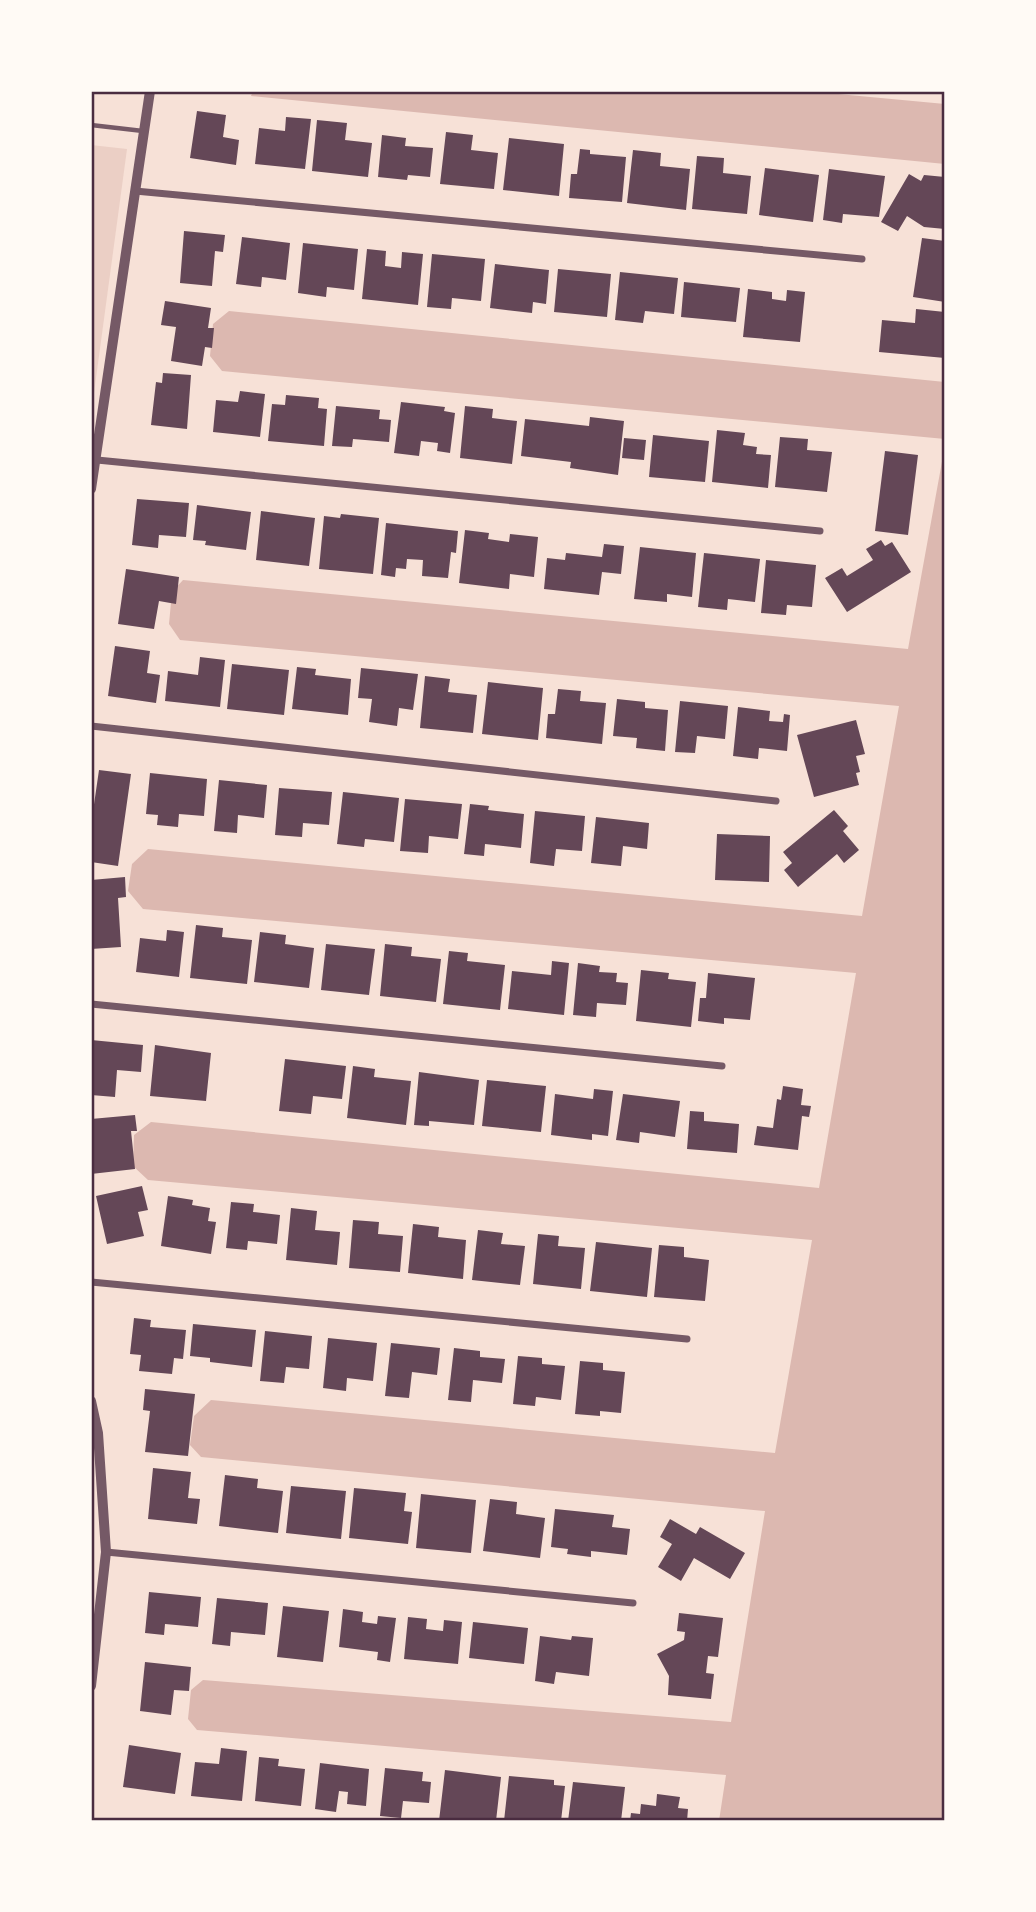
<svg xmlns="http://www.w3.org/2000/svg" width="1036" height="1912" viewBox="0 0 1036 1912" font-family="'Titillium Web',sans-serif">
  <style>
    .green { fill: #ebcfc5 }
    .water { fill: #dcb8b0 }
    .building { fill: #644757 }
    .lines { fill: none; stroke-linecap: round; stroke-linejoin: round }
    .service { stroke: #755966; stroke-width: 4.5 }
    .minor { stroke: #755966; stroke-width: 7 }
    .tertiary { stroke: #755966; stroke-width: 10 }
    .neatline { fill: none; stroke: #4a2c40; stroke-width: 2.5 }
  </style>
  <rect width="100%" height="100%" fill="#f7e1d7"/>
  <path class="green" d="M91 145 127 149 91 415Z"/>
  <path class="water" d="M253 91H806L945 104V164L251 96Z
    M229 311 945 382V439L222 371 210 356 213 324Z
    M945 445V1804L942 1821H719L726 1775 197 1730 188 1719 191 1690 203 1680 731 1722 765 1511 201 1457 190 1445 194 1416 211 1400 775 1453 812 1240 148 1180 133 1166 134 1135 151 1122 819 1188 856 973 143 909 128 891 132 864 148 849 862 916 899 706 180 640 169 624 172 592 183 580 908 649Z"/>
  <path class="building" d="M197 111 226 115 223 137 239 140 236 165 190 158Z
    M286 117 311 119 305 169 255 164 259 128 285 131Z
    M317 120 347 123 345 140 372 143 368 177 312 171Z
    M446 132 473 135 471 150 498 153 494 189 440 184Z
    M382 135 406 138 405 146 433 148 430 177 408 175 407 180 378 177Z
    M509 138 564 144 559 196 503 190Z
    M580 149 590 150V154L626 157 622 202 569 198 571 174H577Z
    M633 150 661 153 660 166 690 169 686 210 627 203Z
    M697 156 724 158 723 173 751 176 747 214 692 209Z
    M765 168 819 175 813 222 759 215Z
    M829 169 885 176 879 217 843 214 842 223 823 220Z
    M909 174 921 181 924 175 945 177V229L924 227 907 216 898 231 881 222Z
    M184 231 225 235 223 252 215 251 212 286 180 283Z
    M242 237 290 243 286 280 262 277 261 287 236 284Z
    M922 238 945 241V302L913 297Z
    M303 243 358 249 354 290 327 287 326 297 298 293Z
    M367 249 386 251 385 266 401 268 402 252 423 254 418 305 362 299Z
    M432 254 485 259 481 301 452 298 451 309 427 307Z
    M495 264 549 270 546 304 533 302 532 313 490 308Z
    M558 269 611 274 607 317 554 312Z
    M620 272 678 278 674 314 645 311 643 323 615 320Z
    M684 282 740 288 736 322 681 317Z
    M748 289 772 292V299L786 301 787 290 805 292 800 342 743 337Z
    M165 301 211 308 208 328H214L212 348 205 347 202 366 171 361 176 327 161 325Z
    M916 309 945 312V358L879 352 882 320 915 323Z
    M163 373 191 375 187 429 151 425 156 382 162 383Z
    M240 391 265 394 260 437 213 432 216 400 238 402Z
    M286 395 319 398 318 408 327 409 324 446 268 441 272 404 285 405Z
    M401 402 445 407 444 411 455 413 450 453 437 451 438 443 421 441 419 456 394 453Z
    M336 406 380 410 379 419 391 420 389 442 353 439 352 447 332 446Z
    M465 406 493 409 492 418 517 421 512 464 460 458Z
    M590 417 624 421 618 475 570 468 571 462 521 456 525 419 589 426Z
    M717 430 745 433 743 445 757 447 756 454 771 455 768 488 712 482Z
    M653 435 709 441 705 482 649 477Z
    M780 437 808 439 807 450 832 452 827 492 775 487Z
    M624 438 646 440 644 460 622 458Z
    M885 451 918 455 908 535 875 531Z
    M137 499 189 503 186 537 159 535 158 548 132 545Z
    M197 505 251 512 246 550 205 545 206 541 193 540Z
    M261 511 315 518 309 566 256 560Z
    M341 514 379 518 373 574 319 569 324 516 340 518Z
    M386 523 458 531 456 553 451 552 448 578 422 576 423 560 407 559 406 569 396 568 395 577 381 575Z
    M465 530 489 533 488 539 509 542 510 534 538 537 534 577 510 574 509 589 459 583Z
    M881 540 885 546 892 542 911 572 847 612 825 578 842 568 847 576 873 560 866 549Z
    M604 544 624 546 621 574 602 572 599 595 544 589 547 558 565 560 566 553 602 557Z
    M640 547 696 553 692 597 667 594V602L634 599Z
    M704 553 760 559 755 602 728 599 727 610 698 607Z
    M766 560 816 565 812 607 787 605 786 615 761 613Z
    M126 569 179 577 176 604 159 601 154 629 118 624Z
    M115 646 150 651 147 673 160 675 156 703 108 696Z
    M200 657 225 660 220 707 165 701 168 671 198 675Z
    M232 664 289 670 284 715 227 709Z
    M297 667 316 669 315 675 351 679 348 715 292 709Z
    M361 668 418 674 413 710 399 708 397 726 369 722 372 699 358 698Z
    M425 676 450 679 448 692 477 695 473 733 420 728Z
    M488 682 543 688 538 740 482 734Z
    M558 689 581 691 580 701 606 703 602 744 546 738 548 714H555Z
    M617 699 645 702V708L668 710 665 751 636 748 637 738 613 736Z
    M680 701 728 706 725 739 697 736 695 753 675 752Z
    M738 707 770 711 769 721 783 722 784 714 790 715 787 751 759 748 758 759 733 756Z
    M856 720 865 754 856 756 860 772 856 773 859 785 814 797 797 735Z
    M99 770 131 774 118 866 91 862V825Z
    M150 773 207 779 204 816 179 814 178 827 157 825 158 815 146 814Z
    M219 780 267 785 264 818 238 815 237 833 214 831Z
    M279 788 332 792 329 825 303 823 302 837 275 835Z
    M343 792 399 798 394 842 365 839 364 847 337 844Z
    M405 799 462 804 458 839 429 836 428 853 400 851Z
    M470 804 489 806 488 810 524 814 521 848 485 844 484 856 464 854Z
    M834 810 848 826 843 831 859 850 844 863 837 854 798 887 784 870 792 863 783 852Z
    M535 811 585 816 582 851 556 849 554 866 530 863Z
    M596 817 649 823 647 849 623 846 621 866 591 863Z
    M717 834 770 836 769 882 715 880Z
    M125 877 126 897 118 898 121 947 91 949V880Z
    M196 925 223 928 222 937 252 940 247 984 190 978Z
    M167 930 184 932 179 977 136 972 140 938 166 941Z
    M260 932 286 935 285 944 314 948 309 988 254 982Z
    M326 944 375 949 369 995 321 990Z
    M385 944 412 947 411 956 441 959 436 1002 380 996Z
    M449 951 468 953 467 961 505 965 500 1010 443 1004Z
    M552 961 569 963 564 1015 508 1009 512 971 551 975Z
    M578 963 600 966 599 972 617 973 616 982 628 983 626 1005 597 1003 596 1017 573 1015Z
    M641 970 669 973 668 979 696 982 691 1027 636 1021Z
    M708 973 755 978 750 1020 724 1018V1024L698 1021 700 998H706Z
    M91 1040 143 1045 141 1072 117 1070 115 1097 91 1095Z
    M155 1045 211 1053 206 1101 150 1096Z
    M285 1059 346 1066 342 1099 313 1096 311 1114 279 1111Z
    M353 1066 375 1069 374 1077 411 1081 406 1125 347 1118Z
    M419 1072 479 1080 474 1125 429 1121V1126L414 1125Z
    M487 1080 546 1086 541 1132 482 1126Z
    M783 1086 803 1089 801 1105 811 1106 809 1117 802 1116 798 1150 754 1145 757 1126 773 1128 777 1099 781 1100Z
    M594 1089 613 1091 608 1136 592 1134V1140L551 1135 555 1094 593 1099Z
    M623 1094 680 1101 675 1137 640 1132 639 1143 616 1140Z
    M690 1111 704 1112V1121L739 1124 737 1153 687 1149Z
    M135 1115 137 1131H131L135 1169 91 1174V1119Z
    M142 1186 148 1210 138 1212 144 1236 107 1244 96 1196Z
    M168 1196 193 1200 192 1205 210 1208 208 1221 216 1222 211 1254 161 1246Z
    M231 1202 254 1204 253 1212 280 1215 277 1244 248 1241 247 1250 226 1248Z
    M291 1208 317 1211 315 1230 340 1232 337 1265 286 1260Z
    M353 1220 379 1222 378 1234 403 1236 400 1272 349 1268Z
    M413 1224 439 1227 438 1237 466 1240 463 1279 408 1273Z
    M478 1230 503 1233 501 1244 525 1246 520 1285 472 1280Z
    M538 1234 559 1236 558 1246 585 1248 581 1289 533 1284Z
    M596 1242 652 1248 647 1297 590 1291Z
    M659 1245 684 1247V1257L709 1260 705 1301 654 1297Z
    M134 1318 151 1320 150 1327 186 1330 183 1359 174 1358 172 1374 139 1371 141 1355 130 1354Z
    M193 1324 256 1330 252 1367 210 1362V1358L190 1356Z
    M265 1331 312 1336 309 1369 286 1367 284 1383 260 1381Z
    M328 1338 377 1343 373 1381 347 1378 346 1391 323 1388Z
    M391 1343 440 1348 437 1375 412 1372 409 1398 385 1396Z
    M454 1348 480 1351V1357L505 1359 502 1383 473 1380 471 1402 448 1400Z
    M518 1356 542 1358V1364L565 1366 561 1400 536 1397 535 1406 513 1404Z
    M580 1361 603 1363V1370L625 1372 621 1413 600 1411V1416L575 1414Z
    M145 1389 195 1394 188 1456 145 1452 150 1411 143 1410Z
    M153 1468 191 1472 188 1498 200 1499 197 1524 148 1519Z
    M225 1475 258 1479 257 1488 283 1491 278 1533 219 1526Z
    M291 1486 346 1491 341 1539 286 1533Z
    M354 1488 406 1493 404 1511 412 1512 408 1544 349 1538Z
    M421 1494 476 1500 471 1553 416 1548Z
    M490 1499 517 1502 516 1514 545 1518 540 1558 483 1551Z
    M555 1509 614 1515 612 1527 630 1529 627 1555 591 1551V1557L567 1554 568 1549 551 1547Z
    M670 1519 696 1534 700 1527 745 1553 730 1579 694 1558 681 1581 658 1567 672 1544 660 1537Z
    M149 1592 201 1597 198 1627 165 1624 164 1635 145 1633Z
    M217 1598 268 1603 265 1635 231 1632 230 1646 212 1644Z
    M283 1606 329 1611 323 1662 277 1657Z
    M343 1609 363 1612 362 1622 377 1624 378 1616 396 1618 390 1662 377 1660 378 1652 339 1647Z
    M679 1613 723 1618 718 1657 708 1656 706 1673 714 1674 711 1699 668 1695 669 1676 657 1654 684 1640 685 1632 677 1631Z
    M408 1617 427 1619 426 1629 443 1631 444 1620 462 1622 458 1664 404 1659Z
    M473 1622 528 1628 524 1664 469 1658Z
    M540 1636 571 1640 572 1636 593 1638 589 1676 556 1672 554 1684 535 1681Z
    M145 1662 191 1667 189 1691 174 1690 171 1715 140 1711Z
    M129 1745 181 1753 175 1794 123 1787Z
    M221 1748 247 1751 242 1801 191 1796 195 1762 219 1764Z
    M259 1757 279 1759 278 1766 305 1769 301 1806 255 1801Z
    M320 1763 369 1769 366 1806 347 1804 348 1792 339 1791 336 1812 315 1809Z
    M385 1768 423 1772 422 1781 431 1782 429 1803 403 1801 401 1818 380 1816Z
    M445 1770 501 1777 496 1821H473V1819L461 1818V1821H439Z
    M509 1776 554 1780V1785L565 1786 561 1821H504Z
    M573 1782 625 1787 621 1821H568Z
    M657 1794 680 1797 678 1808 688 1809 687 1821H630L631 1813 640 1814 641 1804 656 1806Z"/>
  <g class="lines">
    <path class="service" d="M91 125 143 131"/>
    <path class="minor" d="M135 191 862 259
      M97 460 820 531
      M91 726 776 801
      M91 1004 722 1066
      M91 1282 687 1339
      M106 1552 633 1603"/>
    <path class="tertiary" d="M91 489 150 91
      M91 1401 98 1433 106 1552 91 1686"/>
  </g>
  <rect width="1036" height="1912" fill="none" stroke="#fffaf5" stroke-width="186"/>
  <rect x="93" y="93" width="850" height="1726" class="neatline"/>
</svg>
